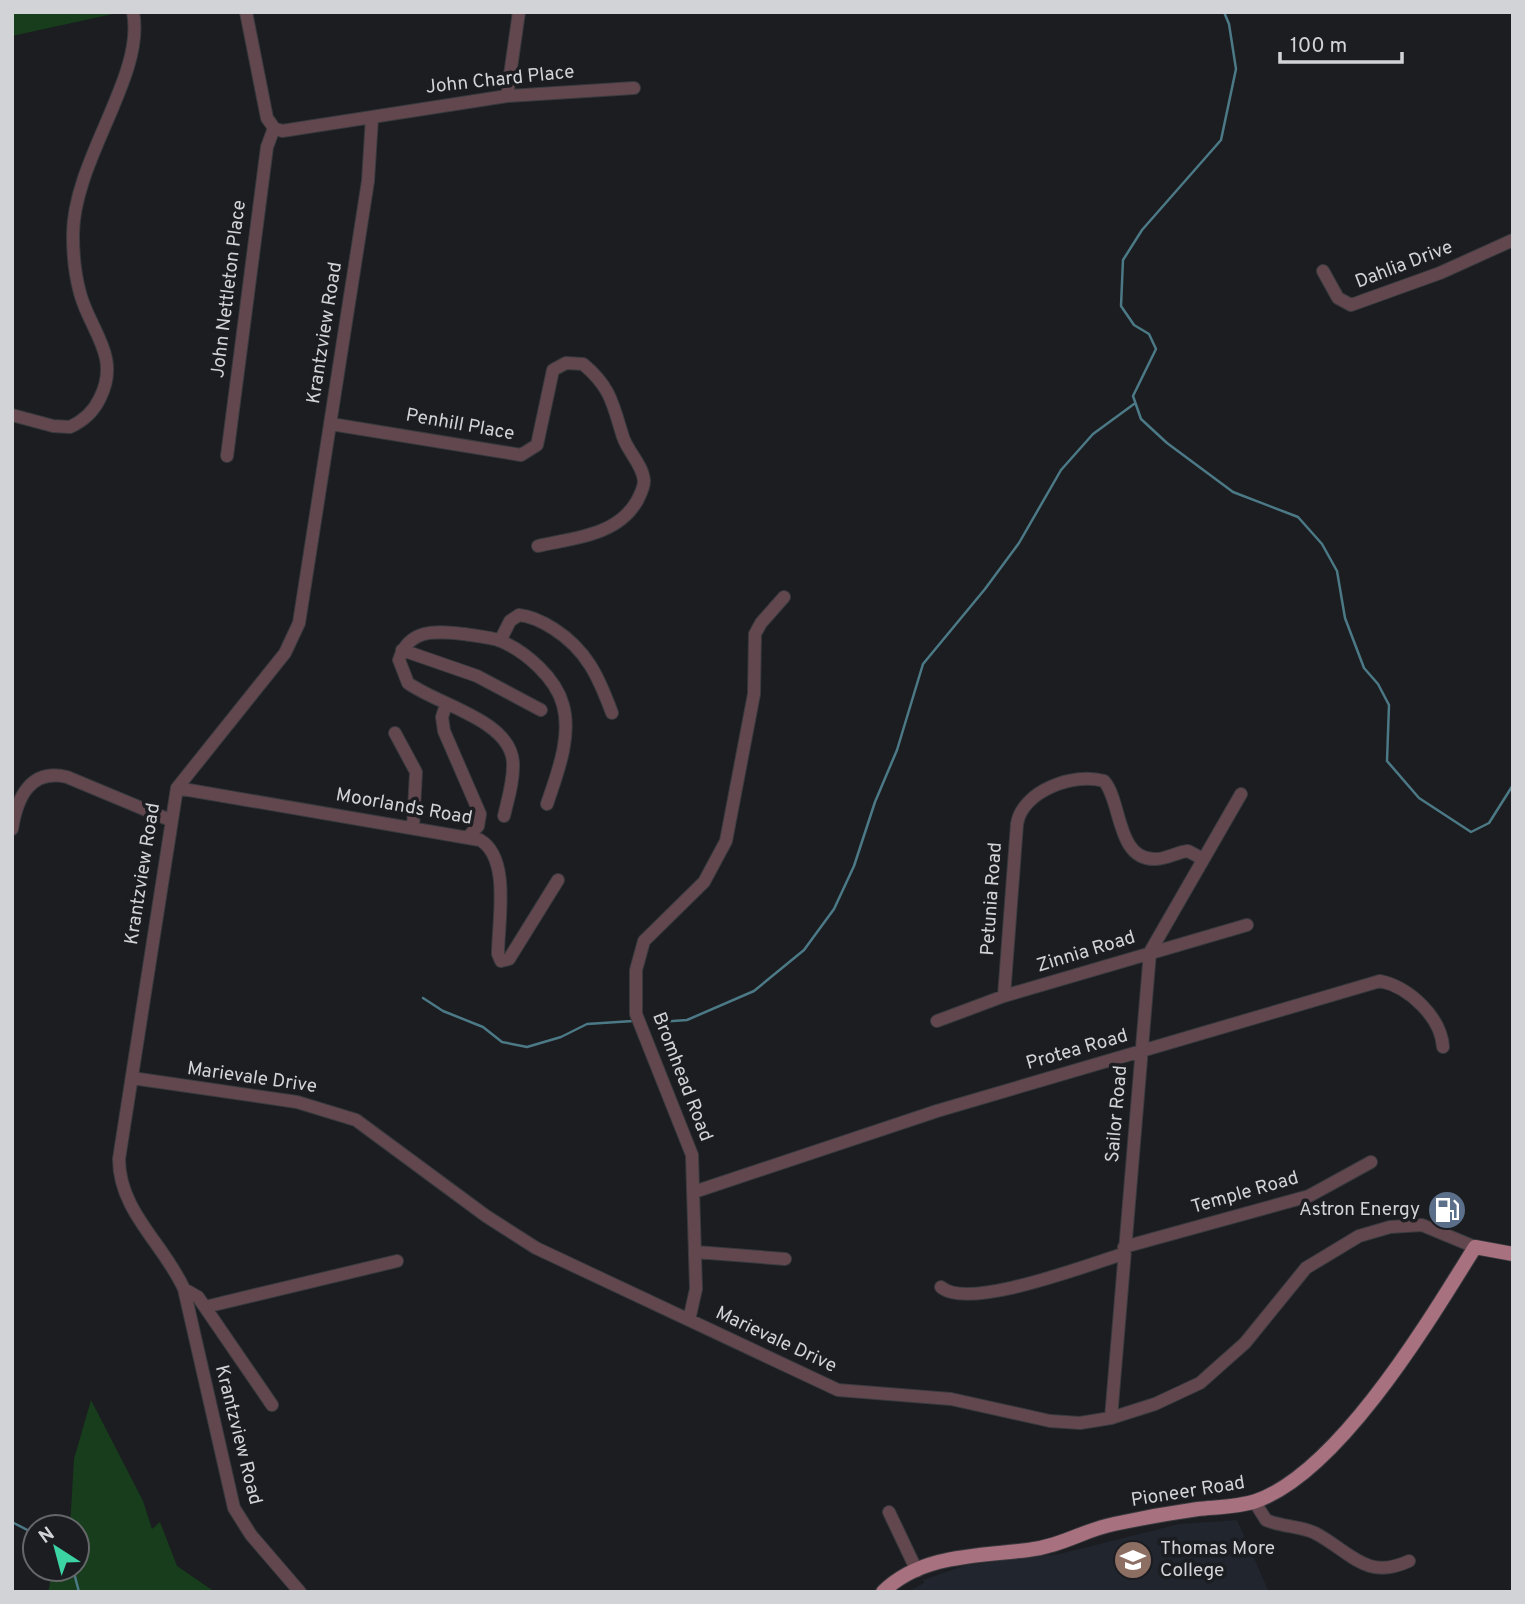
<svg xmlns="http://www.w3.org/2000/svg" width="1525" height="1604" viewBox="0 0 1525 1604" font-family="Overpass,sans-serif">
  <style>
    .built { fill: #20252e }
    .green { fill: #173d1c }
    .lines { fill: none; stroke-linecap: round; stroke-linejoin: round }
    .stream { stroke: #4c7986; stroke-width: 2.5 }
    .minor-casing { stroke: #383a3e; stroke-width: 14 }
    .major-casing { stroke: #383a3e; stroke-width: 16 }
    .minor { stroke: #62484e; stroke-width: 12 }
    .major { stroke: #a8717f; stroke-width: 14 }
    .labels { text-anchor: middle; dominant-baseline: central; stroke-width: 7; stroke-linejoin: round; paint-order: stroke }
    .street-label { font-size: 19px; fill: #d2d3d6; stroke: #1b1d21 }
    .poi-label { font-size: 19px; fill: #d2d3d6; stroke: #1b1d21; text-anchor: end }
  </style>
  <rect width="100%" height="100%" fill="#1b1d21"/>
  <path class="built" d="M1237 1520 1269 1592 909 1591 924 1583 923 1580 966 1565 1059 1554 1179 1524Z"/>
  <path class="green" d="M12 12H122L12 36Z
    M91 1400 143 1501 152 1529 160 1522 177 1566 215 1592H48L53 1569H77V1527H70L74 1459Z"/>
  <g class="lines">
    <path class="stream" d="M1224 12 1229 24 1236 69 1221 140 1142 230 1123 260 1121 306 1134 325 1149 334 1156 349 1133 396 1141 419 1167 443 1233 492 1298 517 1322 544 1337 571 1345 618 1364 668 1378 684 1389 705 1387 761 1419 798 1471 832 1489 823 1513 785
      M423 998 443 1011 483 1027 502 1042 527 1047 561 1037 587 1024 633 1021
      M659 1022 687 1020 754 991 804 950 834 909 854 866 875 802 897 750 923 664 985 589 1019 543 1061 470 1093 434 1134 404
      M12 1522 35 1534
      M73 1569 79 1592"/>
    <defs>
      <path id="minor" d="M246 12 267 118 274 128 282 131 507 96 634 88
        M507 96 519 12
        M1323 271 1338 298 1351 305 1440 273 1513 240
        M12 415 53 426 70 427C83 421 94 411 100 398 121 356 90 331 80 293 75 275 73 255 73 235 73 160 146 75 133 12
        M331 424 521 455 537 445 553 370 566 363 583 364C611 387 613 405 623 437 628 452 643 465 644 481 644 488 640 495 637 501 617 536 573 538 538 546
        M227 456 267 147 274 128
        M500 641 510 621 519 615C532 616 543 622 554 629 587 650 599 678 612 713
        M402 650 477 676 541 710
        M446 705 442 717 444 731 480 814 478 826 468 837
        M395 733 416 772 413 828
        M177 788 480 840C511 858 498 922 498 954L501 961 509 959 558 880
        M504 816C508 799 514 780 513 762 510 720 438 705 408 683L399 660C409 628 435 631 464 634 476 636 490 637 501 641 526 652 556 678 563 705 572 737 557 774 547 804
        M12 829C17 798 30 768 67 777L170 820
        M1004 996 1017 824C1022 791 1074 772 1104 781 1122 801 1116 861 1156 859 1167 859 1177 852 1188 851L1203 859
        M937 1021 1004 996 1247 925
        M132 1078 297 1102 356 1120 486 1216 536 1248 838 1390 951 1399 1050 1421 1080 1423 1111 1418 1155 1404 1200 1383 1245 1343 1306 1268 1359 1236 1390 1227 1422 1225 1475 1247
        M694 1192 937 1111 1380 981C1409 987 1441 1017 1443 1047
        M1124 1247 1309 1196 1371 1162
        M696 1252 785 1259
        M941 1287C968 1311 1087 1265 1123 1254
        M184 1289 198 1297 272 1405
        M205 1307 397 1261
        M689 1320 696 1289 692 1155 636 1014V970L644 941 704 882 726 841 754 694 755 634 761 623 784 597
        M1111 1418 1150 952 1241 794
        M1254 1501 1266 1520C1282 1527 1300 1526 1315 1533 1351 1552 1366 1581 1409 1561
        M889 1512 917 1571
        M300 1592 251 1535 234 1508 184 1289C164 1244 119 1211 119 1159L177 788 285 653 299 623 368 181 372 118"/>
      <path id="major" d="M883 1592C921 1554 980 1556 1028 1550 1062 1546 1084 1530 1114 1524 1142 1518 1170 1513 1198 1509 1217 1507 1238 1507 1256 1501 1339 1472 1429 1321 1475 1247L1513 1254"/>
    </defs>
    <use href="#minor" class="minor-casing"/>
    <use href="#major" class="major-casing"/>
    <use href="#minor" class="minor"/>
    <use href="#major" class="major"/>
  </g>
  <defs>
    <symbol id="fuel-disc" viewBox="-11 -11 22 22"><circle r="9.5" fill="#5c6f8a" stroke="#1b1d21"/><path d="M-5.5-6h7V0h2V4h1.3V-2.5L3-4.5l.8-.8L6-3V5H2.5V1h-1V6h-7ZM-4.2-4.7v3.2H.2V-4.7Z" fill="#fff"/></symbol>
    <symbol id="school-disc" viewBox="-11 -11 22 22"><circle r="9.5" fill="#8d6e63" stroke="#1b1d21"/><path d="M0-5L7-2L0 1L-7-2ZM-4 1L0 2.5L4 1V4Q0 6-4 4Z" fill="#fff"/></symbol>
  </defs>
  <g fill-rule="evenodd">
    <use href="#fuel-disc" x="1425" y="1188" width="44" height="44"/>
    <use href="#school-disc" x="1111" y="1538" width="44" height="44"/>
  </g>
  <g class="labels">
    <g class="street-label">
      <text transform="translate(500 80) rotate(-6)">John Chard Place</text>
      <text transform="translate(1404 265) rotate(-21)">Dahlia Drive</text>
      <text transform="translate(229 289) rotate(-83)">John Nettleton Place</text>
      <text transform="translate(325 333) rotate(-81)">Krantzview Road</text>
      <text transform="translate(460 425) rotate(10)">Penhill Place</text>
      <text transform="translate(404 807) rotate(10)">Moorlands Road</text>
      <text transform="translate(143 874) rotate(-81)">Krantzview Road</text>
      <text transform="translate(992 899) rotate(-86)">Petunia Road</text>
      <text transform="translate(1086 952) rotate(-17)">Zinnia Road</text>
      <text transform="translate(1077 1050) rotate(-16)">Protea Road</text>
      <text transform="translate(682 1077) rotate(69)">Bromhead Road</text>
      <text transform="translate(252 1078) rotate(8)">Marievale Drive</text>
      <text transform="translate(1117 1114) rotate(-85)">Sailor Road</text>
      <text transform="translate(1245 1193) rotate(-16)">Temple Road</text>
      <text transform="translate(776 1340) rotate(25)">Marievale Drive</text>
      <text transform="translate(238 1435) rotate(76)">Krantzview Road</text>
      <text transform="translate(1188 1492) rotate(-9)">Pioneer Road</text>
    </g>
    <g class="poi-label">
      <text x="1420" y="1210">Astron Energy</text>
      <text x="1160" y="1549" text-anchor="start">Thomas More<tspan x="1160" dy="22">College</tspan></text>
    </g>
  </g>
  <rect width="1525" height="1604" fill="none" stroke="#d2d3d6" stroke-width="28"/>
  <g transform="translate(56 1548) rotate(324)"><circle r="33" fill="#1b1d21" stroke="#646669" stroke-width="2"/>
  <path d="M0-5L12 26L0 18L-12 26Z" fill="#3dd4a3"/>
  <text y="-10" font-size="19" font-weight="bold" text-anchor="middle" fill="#d2d3d6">N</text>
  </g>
  <path d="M1280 52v10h122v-10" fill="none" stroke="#d2d3d6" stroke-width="3.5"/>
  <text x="1290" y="52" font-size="21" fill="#d2d3d6" stroke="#1b1d21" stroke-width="5" paint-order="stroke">100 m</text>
</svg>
